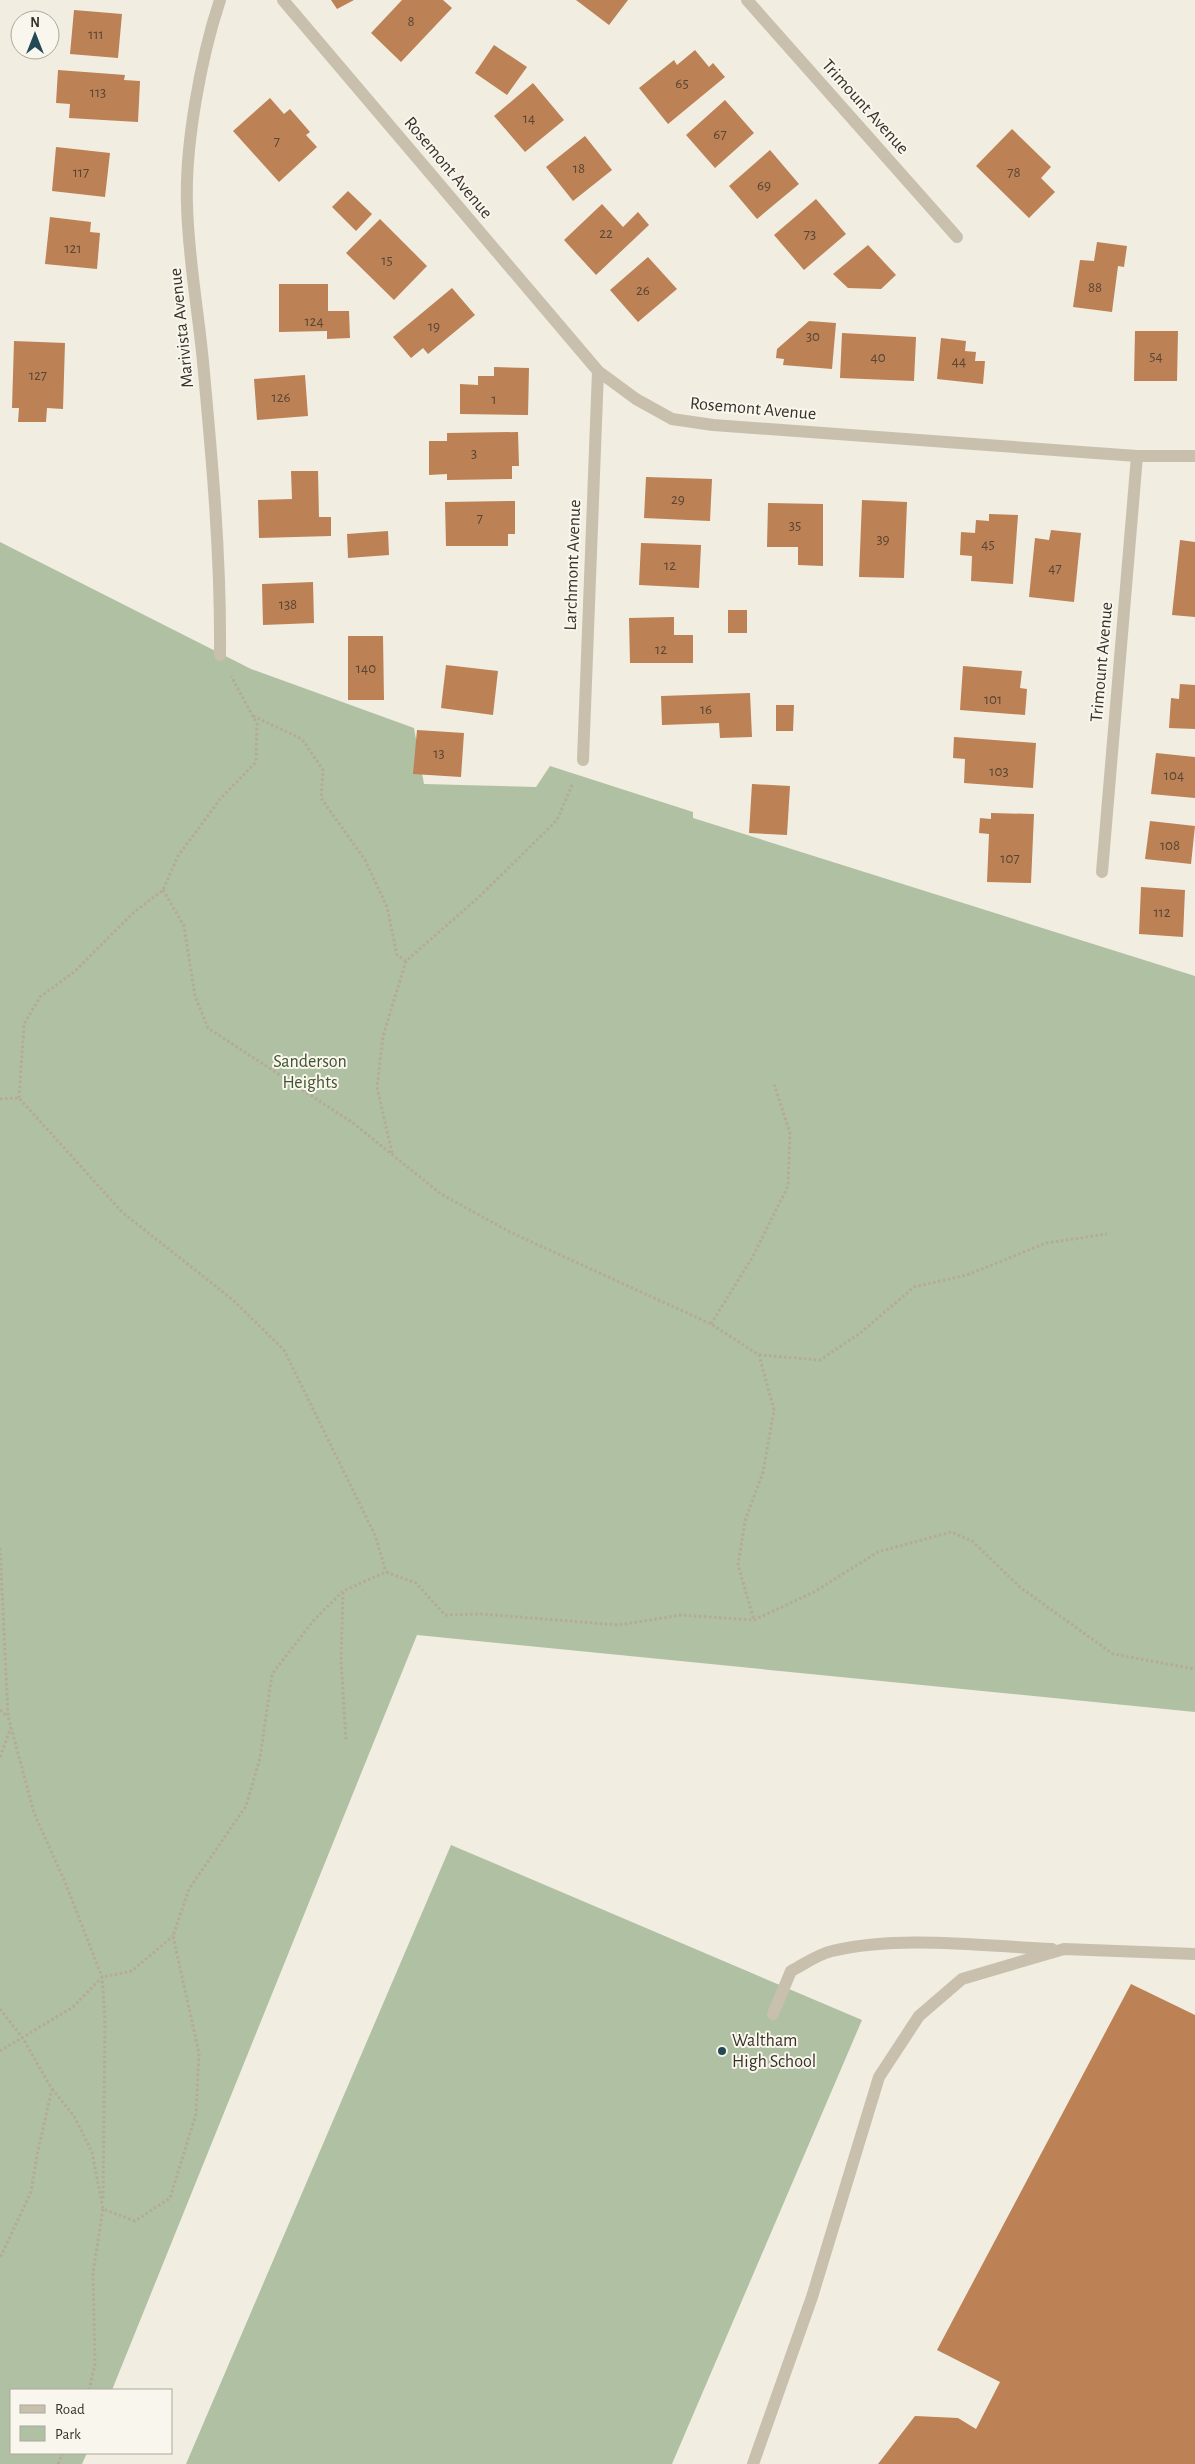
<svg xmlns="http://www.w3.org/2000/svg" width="1195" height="2464" viewBox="0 0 1195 2464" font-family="'Alegreya Sans',sans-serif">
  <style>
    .green { fill: #b0c0a2 }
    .building { fill: #bc8155 }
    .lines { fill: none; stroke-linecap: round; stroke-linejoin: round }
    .path { stroke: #b5aa98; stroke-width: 3; stroke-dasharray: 2.5 2.5; stroke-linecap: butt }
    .service { stroke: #c9bfad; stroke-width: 12 }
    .minor { stroke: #c9bfad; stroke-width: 12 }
    .poi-dot { fill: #244956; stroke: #f9f6ed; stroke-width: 2 }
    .labels { text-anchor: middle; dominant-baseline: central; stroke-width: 4; stroke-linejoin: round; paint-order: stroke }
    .number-label { font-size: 15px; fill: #594636 }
    .street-label { font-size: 18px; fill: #38322b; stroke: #f9f6ed }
    .park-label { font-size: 18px; fill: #415431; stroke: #f9f6ed }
    .poi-label { font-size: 18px; fill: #38322b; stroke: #f9f6ed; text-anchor: start }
  </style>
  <rect width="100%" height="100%" fill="#f1ede1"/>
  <path class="green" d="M0 542 251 669 414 728 424 784 536 787 550 766 693 812V818L1195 976V1712L417 1635 112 2390H11V2453H87L82 2464H0Z
    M451 1845 862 2020 672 2464H186Z"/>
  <path class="building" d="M331 0H354L337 9Z
    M402 0H443L452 8 401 62 371 33Z
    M576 0H628L609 25Z
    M74 10 122 14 118 58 70 54Z
    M494 45 527 67 507 95 475 73Z
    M695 50 709 67 713 63 725 77 668 124 639 88 674 60 677 65Z
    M58 70 125 75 124 80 140 81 138 122 69 118 70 104 56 103Z
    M533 83 564 120 525 152 494 116Z
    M270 98 284 114 290 109 310 132 306 135 317 147 279 182 233 131Z
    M725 100 754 133 715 168 686 135Z
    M1012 129 1051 167 1041 178 1055 192 1029 218 976 166Z
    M585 136 612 170 573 201 546 167Z
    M56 147 110 153 105 197 52 191Z
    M770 150 799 184 757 219 729 186Z
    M348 191 372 214 356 231 332 207Z
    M816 199 846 234 804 270 774 235Z
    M602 204 623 227 638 212 649 225 596 275 564 240Z
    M50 217 91 222 90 232 100 233 97 269 45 264Z
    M380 219 427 266 394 300 346 253Z
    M1097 242 1127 246 1124 267 1118 266 1112 312 1073 307 1080 260 1094 261Z
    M868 245 896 275 881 289 848 288 833 274Z
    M648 257 677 289 638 322 610 290Z
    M279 284H328V311H349L350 338 327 339V331L279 332Z
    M452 288 475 315 428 354 423 348 411 358 393 337Z
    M809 321 836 323 832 369 783 365 784 359 776 358 777 349Z
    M1135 331H1178L1177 381H1134Z
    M842 333 916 337 914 381 840 378Z
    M941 338 966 341 965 351 976 352 975 361H985L983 384 937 379Z
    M14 341 65 343 63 409 47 408 46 422H18L19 408H12Z
    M494 367 529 368 528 415 460 414V384L478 385V376H494Z
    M305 375 308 416 257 420 254 379Z
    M518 432 519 466H512V479L447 480V474L429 475V441H447V433Z
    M291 471H318L319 517H331V536L259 538 258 500 292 499Z
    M646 477 712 479 710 521 644 518Z
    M862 500 907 502 904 578 859 577Z
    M515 501V534H508V546H446L445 502Z
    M768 503 823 504V566L798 565V547H767Z
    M989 514 1018 515 1013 584 971 581 972 556 960 555 961 532 975 533 976 520 989 521Z
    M1051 530 1081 533 1074 602 1029 597 1035 538 1049 540Z
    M388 531 389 555 348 558 347 534Z
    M1180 540 1195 542V617L1172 615Z
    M641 543 701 545 699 588 639 585Z
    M313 582 314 623 263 625 262 584Z
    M728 610H747V633H728Z
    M674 617V635H693V663H630L629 618Z
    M348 636H383L384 700H348Z
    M446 665 498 671 493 715 441 708Z
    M963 666 1022 671 1020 688 1027 689 1025 715 960 710Z
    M1180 684 1195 685V729L1169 728 1171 698 1179 699Z
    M750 693 752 737 720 738 719 723 662 725 661 696Z
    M776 705H794L793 731H776Z
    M417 730 464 733 461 777 413 774Z
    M954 737 1036 743 1033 788 964 783 965 759 953 758Z
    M1156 753 1195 757V798L1151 794Z
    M752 784 790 786 787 835 749 833Z
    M991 813 1034 814 1031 883 987 882 989 834 979 833 980 818 991 819Z
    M1150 821 1195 826 1191 864 1145 859Z
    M1141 887 1185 890 1183 937 1139 934Z
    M1131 1984 1195 2015V2464H878L915 2416 958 2418 976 2429 1000 2382 937 2350Z"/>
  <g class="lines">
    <path class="path" d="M253 716 302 739 323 770 321 798 365 860 387 907 397 955 406 961
      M163 890 184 926 195 996 208 1028 353 1123 441 1194 510 1232 711 1324 759 1355 774 1410 763 1472 745 1521 738 1565 754 1620
      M19 1098 24 1024 40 997 74 972 133 913 163 890 178 856 221 798 256 762 257 724 231 676
      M0 1099 19 1098 122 1212 233 1300 284 1350 375 1535 386 1572
      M392 1153 377 1087 383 1036 406 961 479 897 557 820 573 783
      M711 1324 752 1258 788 1186 790 1133 774 1084
      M759 1355 820 1360 859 1334 914 1287 967 1275 1046 1243 1107 1234
      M0 1548 8 1716 34 1813 65 1882 102 1977 105 2020 103 2201
      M343 1592 341 1660 346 1741
      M0 1710 7 1716
      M0 1757 11 1727
      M0 2009 22 2037 52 2089 37 2155 31 2192 0 2258
      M0 2051 73 2007 102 1977 132 1971 173 1936
      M52 2089 74 2116 92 2152 103 2209 135 2221 170 2198 196 2114 199 2053 173 1936 189 1889 246 1806 260 1758 272 1674 314 1620 343 1591 386 1572 416 1583 445 1615 482 1614 618 1625 681 1615 754 1620 814 1592 878 1552 951 1532 972 1541 1021 1588 1113 1654 1195 1669
      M89 2390 95 2364 93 2273 103 2208
      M58 2464 63 2453"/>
    <path class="service" d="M773 2014 791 1971C803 1965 818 1954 832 1951 898 1935 983 1946 1052 1949
      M753 2464 812 2297 879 2077 919 2016 962 1979 1064 1949 1195 1954"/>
    <path class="minor" d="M283 0 598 371 636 399 672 419 713 425 1137 456H1195
      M747 0 957 237
      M220 655C221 557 212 459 203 362 198 309 188 256 187 204 185 144 201 57 220 0
      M583 760 598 371
      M1102 872 1137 456"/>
  </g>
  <circle class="poi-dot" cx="722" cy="2051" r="5"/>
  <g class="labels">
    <g class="number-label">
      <text x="411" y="21">8</text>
      <text x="96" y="34">111</text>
      <text x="682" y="83">65</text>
      <text x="98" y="92">113</text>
      <text x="529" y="118">14</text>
      <text x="720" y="134">67</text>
      <text x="277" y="141">7</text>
      <text x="579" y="168">18</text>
      <text x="81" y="172">117</text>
      <text x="1014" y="172">78</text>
      <text x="764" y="185">69</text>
      <text x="606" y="233">22</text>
      <text x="810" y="234">73</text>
      <text x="73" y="248">121</text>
      <text x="387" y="260">15</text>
      <text x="1095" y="287">88</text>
      <text x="643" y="290">26</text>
      <text x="314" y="321">124</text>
      <text x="434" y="326">19</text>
      <text x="813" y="336">30</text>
      <text x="1156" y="356">54</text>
      <text x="878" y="357">40</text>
      <text x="959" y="361">44</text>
      <text x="38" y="375">127</text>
      <text x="281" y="397">126</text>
      <text x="494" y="399">1</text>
      <text x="474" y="453">3</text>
      <text x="678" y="499">29</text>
      <text x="480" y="518">7</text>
      <text x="795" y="525">35</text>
      <text x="883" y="539">39</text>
      <text x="988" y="544">45</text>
      <text x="670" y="565">12</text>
      <text x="1055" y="568">47</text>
      <text x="288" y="604">138</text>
      <text x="661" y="649">12</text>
      <text x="366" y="668">140</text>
      <text x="993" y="699">101</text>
      <text x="706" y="709">16</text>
      <text x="439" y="753">13</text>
      <text x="999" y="771">103</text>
      <text x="1174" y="775">104</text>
      <text x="1170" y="845">108</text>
      <text x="1010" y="858">107</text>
      <text x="1162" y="912">112</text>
    </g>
    <g class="street-label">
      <text transform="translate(865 107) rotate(48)">Trimount Avenue</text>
      <text transform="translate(448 168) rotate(50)">Rosemont Avenue</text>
      <text transform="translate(182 328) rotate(-96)">Marivista Avenue</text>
      <text transform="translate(753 409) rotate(5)">Rosemont Avenue</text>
      <text transform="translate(573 565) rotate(-88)">Larchmont Avenue</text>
      <text transform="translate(1102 662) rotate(-85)">Trimount Avenue</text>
    </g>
    <g class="park-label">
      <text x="310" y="1062">Sanderson<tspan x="310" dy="21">Heights</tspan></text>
    </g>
    <g class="poi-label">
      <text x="732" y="2041">Waltham<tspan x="732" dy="21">High School</tspan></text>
    </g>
  </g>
  <rect x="10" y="2389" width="162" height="65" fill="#f9f6ed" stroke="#aca89f"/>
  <rect x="20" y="2405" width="25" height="8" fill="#c9bfad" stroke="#aca89f"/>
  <text x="55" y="2414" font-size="15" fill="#38322b">Road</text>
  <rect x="20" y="2426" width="25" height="15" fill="#b0c0a2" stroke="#aca89f"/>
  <text x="55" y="2439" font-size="15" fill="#38322b">Park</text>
  <g transform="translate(35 35)"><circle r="24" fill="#f9f6ed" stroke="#aca89f"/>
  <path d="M0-4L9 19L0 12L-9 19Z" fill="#244956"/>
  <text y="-8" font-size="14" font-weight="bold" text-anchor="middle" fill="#38322b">N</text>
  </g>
</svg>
